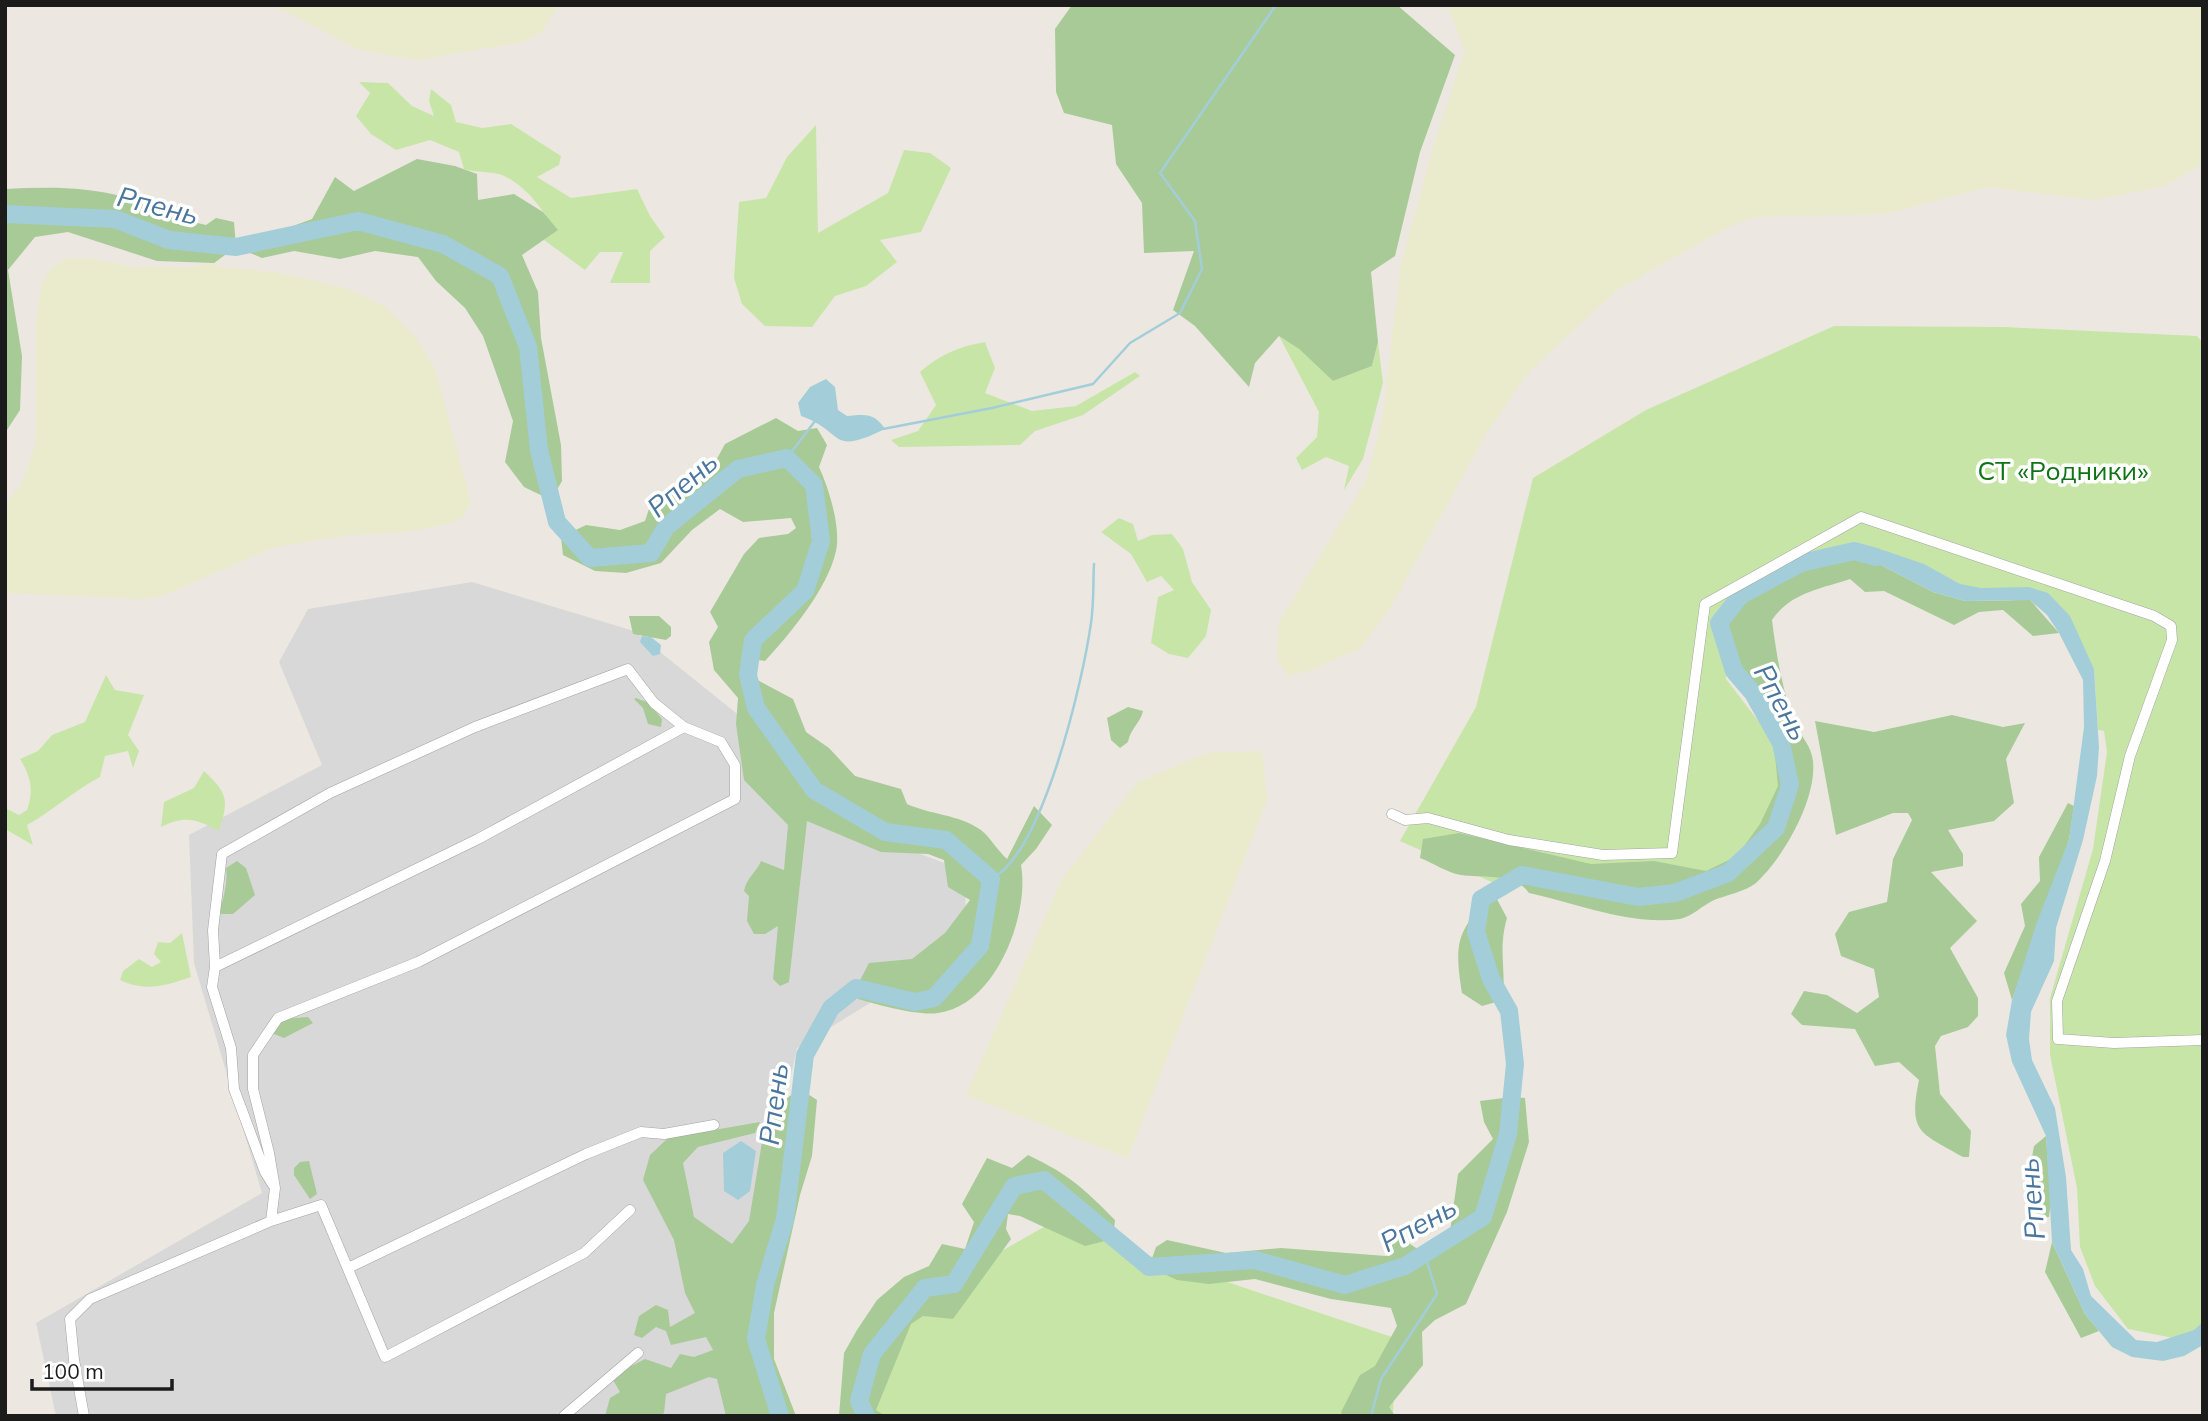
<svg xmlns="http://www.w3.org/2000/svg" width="2208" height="1421" viewBox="0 0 2208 1421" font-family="Mulish,sans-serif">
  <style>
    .residential { fill: #d9d8d8 }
    .farmland { fill: #e9ebcc }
    .grass { fill: #c8e5a8 }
    .forest { fill: #a7ca97 }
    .water { fill: #a3ced9 }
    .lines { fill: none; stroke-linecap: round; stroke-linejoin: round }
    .stream { stroke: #a3ced9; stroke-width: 2.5 }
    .river { stroke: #a3ced9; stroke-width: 18 }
    .minor-casing { stroke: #a2a2a2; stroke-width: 11 }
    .minor { stroke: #fff; stroke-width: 10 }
    .labels { text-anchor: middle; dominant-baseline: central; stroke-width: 7; stroke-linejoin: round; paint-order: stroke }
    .park-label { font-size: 26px; fill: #107316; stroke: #fff }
    .water-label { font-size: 28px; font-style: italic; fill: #4a769e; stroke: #fff }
  </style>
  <rect width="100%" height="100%" fill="#ece8e1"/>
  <path class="residential" d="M472 582 634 631 741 717 782 801 965 871 966 944 797 1048 761 1212 756 1416H56L36 1323 262 1193 194 963 189 835 322 765 279 662 308 609Z"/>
  <path class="farmland" d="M274 5H559L540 34 523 42 419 60 359 50Z
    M1447 5H2203V163L2165 186 2095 200 1987 187 1886 214 1755 217 1726 228 1617 290 1529 372 1486 434 1388 612 1360 648 1312 670 1287 676 1277 658 1279 622 1366 481 1383 415 1400 269 1432 151 1465 50Z
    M68 258H88L131 267H193L214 263 219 267 281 273 349 289 384 306 414 335 435 368 471 503 462 518 444 525 407 532 349 535 275 547 162 596 141 599 5 593V506L24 479 36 442V324L41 285 51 268Z
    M1262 751 1267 800 1128 1158 966 1095 1062 879 1138 782 1206 753Z"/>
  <path class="grass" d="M359 82 388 83 412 106 434 116 429 101 431 89 451 105 456 122 482 128 511 124 561 156 559 165 537 177 571 198 637 189 650 216 665 237 650 251V283H610L623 252H600L585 270 544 240 557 230C540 209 529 187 502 175 491 171 476 173 464 169L459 152 430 140 396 150 371 134 356 116 370 93Z
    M816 125 818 233 888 193 904 150 930 153 951 168 921 232 880 240 897 262 866 286 835 296 812 327 765 326 742 304 734 278 739 202 766 198 787 157Z
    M1834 326 2004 327 2197 336 2203 343V1334L2178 1339 2128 1329 2095 1286 2080 1247 2077 1188 2050 1055V998L2093 849 2107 752 2104 731 2098 730 2094 669 2052 609 1962 590 1854 557 1725 628 1726 679 1779 748 1782 793 1761 844 1718 882 1519 877 1496 884 1400 841 1476 707 1533 478 1646 410Z
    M1279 336 1299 349 1333 381 1372 366 1378 342 1383 383 1363 459 1344 490 1349 466 1326 457 1302 470 1296 458 1317 437 1319 412Z
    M985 342 995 368 985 393 1032 411 1076 406 1135 372 1140 376 1083 415 1035 431 1020 445 899 447 891 440 918 431 936 405 920 372C941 354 958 347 985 342Z
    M1119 518 1133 524 1138 541 1152 535 1172 534 1183 549 1192 582 1211 610 1206 636 1188 658 1169 654 1151 643 1158 597 1174 590 1161 576 1147 582 1131 554 1101 532Z
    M106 675 115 690 144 695 128 735 139 751 133 768 128 751 105 756 100 777C73 791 53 811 27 825L33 845 5 829V808L19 815 27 810C34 790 31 777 20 759L38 751 52 735 85 722Z
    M204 771C228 794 229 799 219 831 196 819 185 815 161 827L164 802 194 788Z
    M182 933 191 977C165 986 145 992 120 980L123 971 139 959 152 967 161 962 154 954 158 942 170 943Z
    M1051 1223 1395 1338 1393 1416H867L908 1304Z"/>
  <path class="forest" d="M1072 5H1397L1455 55 1420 152 1395 256 1371 272 1378 342 1372 366 1333 381 1299 349 1279 336 1255 363 1249 387 1195 326 1173 310 1194 251 1144 253 1142 203 1116 164 1112 125 1064 113 1056 92 1055 29Z
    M417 159 455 166 477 174 478 200 514 194 543 212 558 230 522 255 538 292 541 338 561 445 562 481 551 500 524 487 505 462 513 421 483 336 465 308 436 281 418 257 375 251 340 259 294 251 262 258 236 247 214 263 157 261 68 232 35 237 8 270 22 356 20 410 5 433V189C45 187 85 186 124 197 152 205 177 219 206 225L216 218 234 222 236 247 312 219 335 177 354 191Z
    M776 418 798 431 817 428 827 445 819 467C829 489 841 527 836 551 828 588 790 634 765 661L750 659 748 675 793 699 806 732 829 748 855 776 901 789 907 804C931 815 958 814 981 830 990 837 998 851 1007 859L1034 806 1052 825 1036 849 1021 865C1030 914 996 1006 938 1013 917 1016 879 1005 858 999L856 988 869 963 912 959 945 933 970 900 948 887 944 860 928 854 881 852 807 821 789 982 780 986 773 979 778 926 765 934H754L747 921 749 896 744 891C747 877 756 873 761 861L784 870 788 825 744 780 736 724 738 698 714 670 709 642 718 627 710 612 744 554 759 538 788 534 796 528 791 518 743 522 720 509 692 530 661 563 626 573 595 571 563 555 561 537 586 525 620 530 645 521 652 500 706 479 725 444Z
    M1854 551 1933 592 1965 601 2030 600 2059 633 2033 636 2003 610 1979 612 1954 625 1884 591 1865 592 1850 579C1820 589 1790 593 1772 620 1776 653 1782 686 1792 718 1798 734 1811 743 1813 761 1817 799 1784 857 1756 883 1745 892 1725 895 1712 901 1702 906 1691 917 1680 919 1631 926 1576 903 1529 893 1516 873 1482 878 1461 875 1448 873 1433 863 1420 858L1423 839 1459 833 1591 864 1654 861 1706 871 1737 856 1760 824 1778 786 1775 755 1781 743 1753 693 1734 671 1719 623 1741 595 1801 563Z
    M659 616 671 627V636L666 640 633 634 629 616Z
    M636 698 649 703 662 719 661 727 648 724 643 708 634 699Z
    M1128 707 1143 711C1141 722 1130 729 1128 742L1120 748 1111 740 1107 718Z
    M1952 715 2003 727 2025 723 2006 759 2014 803 1994 821 1948 830 1963 854V866L1931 872 1977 921 1950 948 1978 998V1016L1968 1027 1941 1036 1935 1046 1940 1094 1971 1131 1969 1157H1963C1920 1132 1908 1134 1919 1080L1899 1062 1875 1066 1855 1029 1802 1025 1791 1014 1804 991 1827 995 1857 1013 1879 997 1874 969 1841 956 1835 934 1849 912 1887 902 1893 859 1912 820 1908 813H1893L1836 835 1815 721 1874 732Z
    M2068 803 2074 806 2069 840 2012 1000 2004 973 2025 926 2021 904 2040 881 2039 857Z
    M237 861 246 868 255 895 233 914H222L219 911C224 900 228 879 226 868Z
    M1492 890 1507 918C1498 949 1506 969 1503 1000L1482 1006 1462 993C1453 937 1459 934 1492 890Z
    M308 1017 313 1023 284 1038 269 1032 281 1019Z
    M800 1089 817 1100 812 1156 800 1195 774 1313V1359L796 1416H726L717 1379 709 1377 666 1394 664 1413 659 1416H605L610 1398 620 1392 613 1380 616 1374 645 1359 671 1368 680 1354 694 1357 713 1350 706 1337 671 1345 666 1331 656 1327 642 1338 634 1335 639 1316 656 1305 668 1310 670 1327 695 1313 685 1293 674 1240 643 1180 650 1155 668 1138 760 1122 755 1133 698 1147 683 1163 694 1217 732 1244 749 1221 763 1136 777 1105Z
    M1512 1097 1525 1098 1529 1142 1507 1212 1466 1304 1435 1320 1422 1332 1423 1365 1389 1407 1395 1416H1343L1341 1412 1360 1375 1375 1366 1397 1326 1391 1308 1331 1299 1255 1279 1209 1284 1177 1280 1149 1267 1156 1247 1167 1240 1226 1253 1281 1248 1386 1256V1243L1401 1238 1425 1254 1449 1239 1458 1174 1493 1139 1484 1122 1480 1101Z
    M2046 1136 2051 1200 2049 1217 2040 1218C2023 1193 2029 1175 2034 1146Z
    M1028 1155C1070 1175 1083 1188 1115 1220L1113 1239 1085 1246 1020 1216 1008 1214 1006 1229 1011 1239 953 1319 923 1316 911 1324 876 1410 885 1416H839L844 1353 857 1330 877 1300 904 1277 929 1266 942 1244 965 1249 974 1222 962 1204 987 1158 1012 1168Z
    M309 1161 317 1194 310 1199 294 1175V1168L300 1162Z
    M2052 1242 2085 1314 2099 1331 2081 1338 2045 1272Z"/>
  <path class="water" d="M826 379 835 387 838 410 847 416C865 414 875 413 885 429 828 457 845 431 801 416L798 403 810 387Z
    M1883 550 1924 564 1960 584 1981 588 2029 587 2048 593 2070 616 2094 669 2099 747 2097 776 2083 840 2056 928 2054 961 2031 1012 2029 1039 2032 1060 2055 1108 2066 1177 2071 1250 2083 1269 2091 1296 2136 1340 2157 1342 2194 1330 2203 1322V1345L2184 1356 2163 1361 2132 1357 2112 1347 2085 1314 2052 1242 2046 1136 2012 1062 2006 1035 2012 1000 2037 922 2069 840 2084 727 2083 680 2059 633 2047 615 2030 600 1965 601 1933 592 1854 551Z
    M642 636 651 637 661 645 660 654 653 656 640 642Z
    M741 1141 756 1151 750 1191 738 1200 724 1191 723 1153Z"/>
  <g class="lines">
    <path class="stream" d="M883 429 992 408 1093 384 1130 343 1180 313 1202 269 1195 221 1160 173 1276 5
      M787 458 815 421 818 422
      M991 879C1043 854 1083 680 1091 623 1094 603 1093 583 1094 564
      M1371 1416 1381 1379 1437 1294 1425 1255"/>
    <path class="river" d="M5 214 115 219 169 240 236 247 358 221 443 244 500 276 528 347 539 450 557 522 590 558 651 553 666 527 738 469 787 458 814 485 821 541 805 591 753 640 748 675 756 708 814 790 885 832 946 840 991 879 980 946 934 998 915 1002 856 988 831 1008 805 1055 785 1219 765 1285 756 1339 780 1416
      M866 1416 859 1401 872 1354 925 1288 954 1284 1014 1186 1044 1180 1149 1267 1255 1260 1345 1285 1405 1266 1483 1217 1508 1134 1515 1064 1509 1011 1491 979 1476 932 1481 899 1522 875 1638 897 1675 893 1728 873 1776 828 1790 785 1781 743 1753 693 1734 671 1719 623 1741 595 1801 563 1854 551 1876 557"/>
    <defs>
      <path id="minor" d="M1392 814 1405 820 1428 818 1509 840 1603 855 1672 853 1705 604 1861 517 2154 616 2171 626 2172 640 2130 756 2105 861 2057 1001 2058 1039 2114 1043 2203 1040
        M215 967 213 930 222 854 330 793 475 727 628 669 654 703 684 727 721 742 735 765V799L418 962 278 1018 253 1055V1089L269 1153 275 1188 271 1221
        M273 1185 265 1172 234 1089 231 1048 212 987 215 967 478 839 684 727
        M348 1268 586 1154 641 1132 664 1134 714 1125
        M84 1416 74 1360 70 1319 90 1299 271 1221 321 1205 385 1357 584 1253 630 1210
        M564 1416 638 1353"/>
    </defs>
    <use href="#minor" class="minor-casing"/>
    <use href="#minor" class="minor"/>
  </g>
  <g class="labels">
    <g class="park-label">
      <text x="2063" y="470">СТ «Родники»</text>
    </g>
    <g class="water-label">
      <text transform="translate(158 205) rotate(14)">Рпень</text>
      <text transform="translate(682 484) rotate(-41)">Рпень</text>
      <text transform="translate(1782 702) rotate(61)">Рпень</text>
      <text transform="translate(773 1104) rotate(-83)">Рпень</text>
      <text transform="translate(2031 1199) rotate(-95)">Рпень</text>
      <text transform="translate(1418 1224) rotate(-29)">Рпень</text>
    </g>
  </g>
  <rect width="2208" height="1421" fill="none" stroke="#1b1b1b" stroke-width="14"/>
  <path d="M32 1379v10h140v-10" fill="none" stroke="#1b1b1b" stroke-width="3.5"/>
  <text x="42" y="1379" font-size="21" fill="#1b1b1b" stroke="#ffffff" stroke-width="5" paint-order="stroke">100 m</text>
</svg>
